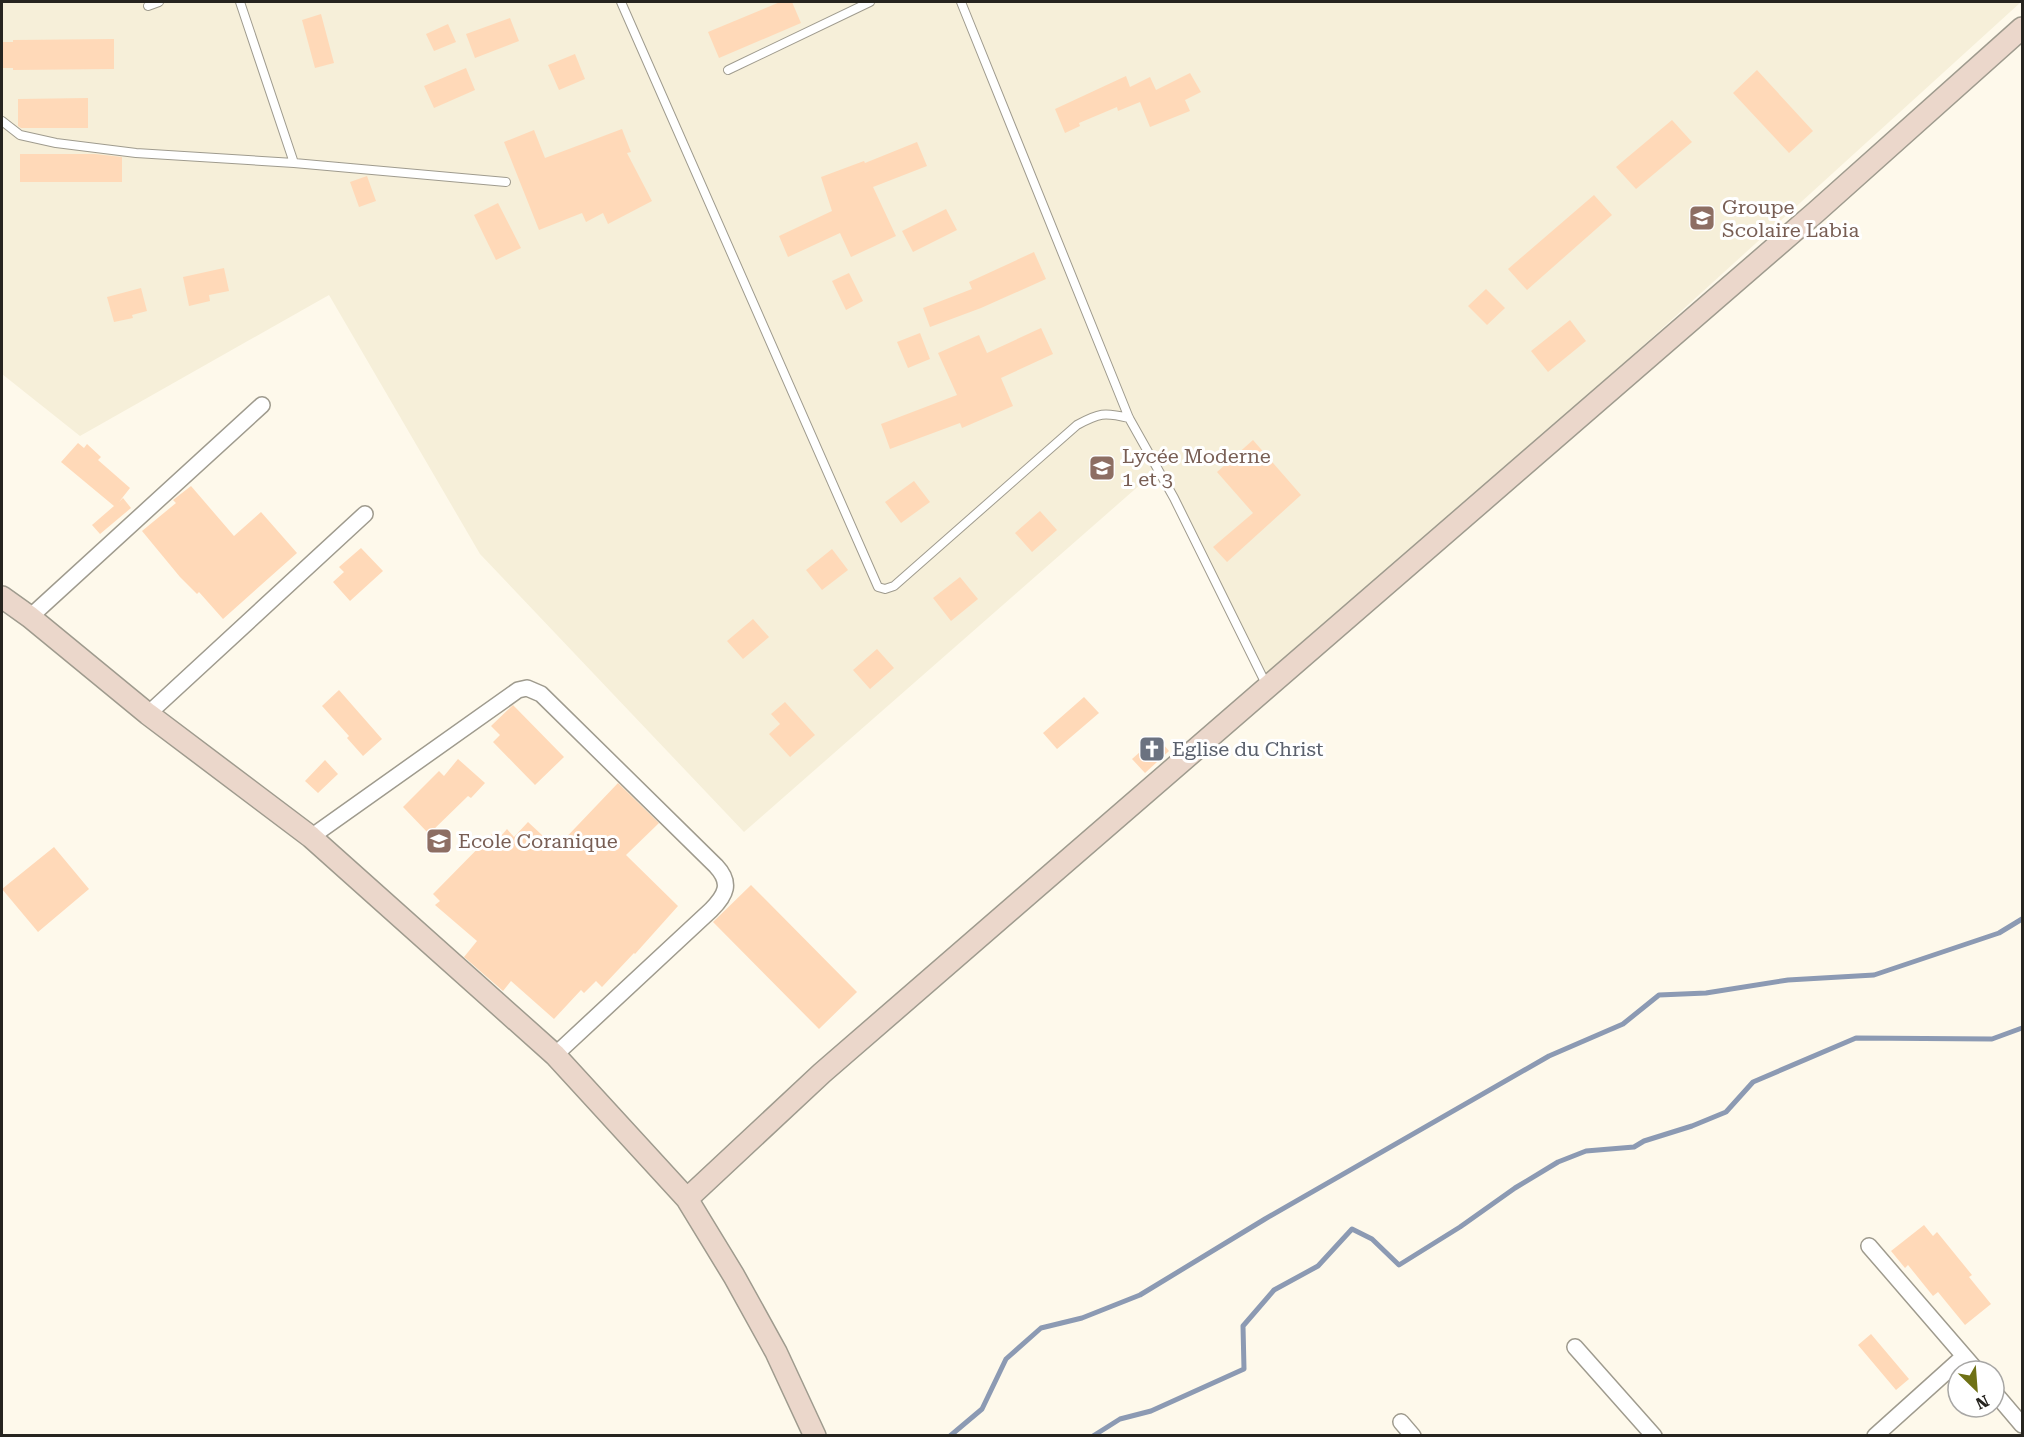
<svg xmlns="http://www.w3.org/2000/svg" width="2024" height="1437" viewBox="0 0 2024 1437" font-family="'Roboto Serif',serif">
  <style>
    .built { fill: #f6efd9 }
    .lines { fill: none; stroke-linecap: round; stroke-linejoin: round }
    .stream { stroke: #8c9ab3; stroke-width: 5 }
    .building { fill: #ffd9b8 }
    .lane-casing { stroke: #9f9b8e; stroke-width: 10 }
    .street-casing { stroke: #9f9b8e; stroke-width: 18 }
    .secondary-casing { stroke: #9f9b8e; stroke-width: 24 }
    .lane { stroke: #fff; stroke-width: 8 }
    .street { stroke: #fff; stroke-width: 15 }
    .secondary { stroke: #ebd7cb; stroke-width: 21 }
    .labels { text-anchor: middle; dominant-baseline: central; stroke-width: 6; stroke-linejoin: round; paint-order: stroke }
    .education-label { font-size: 20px; fill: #785e54; stroke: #fff; text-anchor: start }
    .worship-label { font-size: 20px; fill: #5b616d; stroke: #fff; text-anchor: start }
  </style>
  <rect width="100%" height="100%" fill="#fef9eb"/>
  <path class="built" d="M2 2H2021L1268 687 1158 469 744 832 480 554 329 295 80 436 2 374Z"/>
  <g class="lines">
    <path class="stream" d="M950 1436 982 1409 1006 1359 1041 1328 1082 1318 1140 1295 1265 1219 1549 1056 1623 1024 1659 995 1706 993 1788 980 1874 975 1999 933 2022 919
      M1093 1436 1120 1419 1151 1411 1244 1369 1243 1326 1274 1290 1318 1266 1352 1229 1372 1239 1399 1265 1460 1227 1515 1188 1558 1162 1586 1151 1634 1147 1644 1141 1692 1126 1726 1112 1753 1082 1856 1038 1992 1039 2022 1028"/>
  </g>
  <path class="building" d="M780 2H792L801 23 719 58 708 32Z
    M321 14 334 63 315 68 302 20Z
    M510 18 519 41 475 58 466 34Z
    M448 24 456 42 434 51 426 34Z
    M114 39V69L13 70V68H2V42H13V40Z
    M575 54 585 79 559 90 548 65Z
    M466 68 475 90 434 108 424 86Z
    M1757 70 1813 131 1789 153 1733 93Z
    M1190 73 1201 92 1185 100 1190 111 1150 127 1140 102 1118 111 1117 107 1079 123 1080 126 1065 133 1055 109 1126 76 1130 87 1150 77 1156 90Z
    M88 98V128H21L18 126V99Z
    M1672 120 1692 142 1636 189 1616 167Z
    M622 129 631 152 627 153 652 201 608 224 603 213 586 222 582 213 539 230 504 142 534 130 545 158Z
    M917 142 927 166 873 187 896 236 851 257 840 233 788 257 779 236 832 211 821 177 864 161 865 163Z
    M20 154H95L122 157V182H20Z
    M367 176 376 201 359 207 350 182Z
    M1594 195 1612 215 1527 290 1508 269Z
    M498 203 521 248 496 260 474 215Z
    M946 209 957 230 913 252 902 231Z
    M1034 252 1046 279 981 308 930 327 923 308 972 289 969 282Z
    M224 268 229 291 209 295 210 301 189 306 183 277Z
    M849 273 863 301 846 310 832 281Z
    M141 288 147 311 132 315 133 318 114 322 107 297Z
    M1486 289 1505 308 1487 325 1468 306Z
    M1570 320 1586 341 1548 372 1531 351Z
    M1041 328 1053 354 1001 378 1013 406 962 428 960 423 890 449 881 424 957 395 938 353 979 335 987 353Z
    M920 333 930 359 908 368 897 342Z
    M1253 440 1301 495 1227 562 1213 547 1253 513 1217 472Z
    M78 443 84 448 87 444 101 457 98 460 130 488 119 502 123 498 131 508 100 534 92 525 114 506 61 462Z
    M914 481 930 502 901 523 885 502Z
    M191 486 234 536 261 512 297 553 223 619 199 592 197 594 180 577 142 531 176 503 173 500Z
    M1040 511 1057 530 1032 552 1015 533Z
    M361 548 383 571 350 601 333 582 344 572 339 567Z
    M832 549 848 570 822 590 806 570Z
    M960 577 978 599 951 621 933 598Z
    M753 619 769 637 743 659 727 641Z
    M877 649 894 668 870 689 853 670Z
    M339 690 382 739 363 756 347 738 349 736 322 706Z
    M1084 697 1099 713 1057 749 1043 733Z
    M785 702 815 735 790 757 769 734 780 724 771 714Z
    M513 705 564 757 535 785 493 742 500 735 491 726Z
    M1157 737 1169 751 1145 773 1132 759Z
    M458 759 485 783 471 798 468 796 429 834 403 807 439 771 444 776Z
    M325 760 338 774 318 793 305 781Z
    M618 783 659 823 626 855 678 906 635 954 634 953 602 987 596 981 584 993 581 990 554 1019 511 981 503 991 464 957 477 941 435 905 440 901 433 894 495 831 501 836 507 829 514 837 528 822 556 848Z
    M54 847 89 889 38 932 2 889Z
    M751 885 857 992 819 1029 713 922Z
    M1924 1225 1933 1236 1937 1232 1972 1275 1969 1277 1991 1304 1965 1325 1938 1292 1933 1296 1908 1265 1905 1268 1891 1251Z
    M1871 1334 1909 1379 1896 1390 1858 1345Z"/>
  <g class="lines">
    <defs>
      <path id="lane" d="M240 2 294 163
        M621 2 878 587 885 589 894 586 1077 425C1099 413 1104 412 1129 418
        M961 2 1129 418 1174 498 1266 684
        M148 6 159 2
        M728 70 870 2
        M2 121 20 135 56 143 136 153 294 163 506 182"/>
      <path id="street" d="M30 617 262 405
        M148 714 365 514
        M311 837 518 690 527 688 541 694 716 866C732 883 726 895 711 910L555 1055
        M1869 1246 1977 1371
        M1575 1347 1654 1436
        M1994 1392 2022 1425
        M1401 1422 1413 1436
        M1875 1436 1964 1356"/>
      <path id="secondary" d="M2 597 30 617 148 714 311 837 555 1055 687 1199 734 1276 776 1352 815 1436
        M687 1199 822 1073 1816 212 2022 28"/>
    </defs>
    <use href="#lane" class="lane-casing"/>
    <use href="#street" class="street-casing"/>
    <use href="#secondary" class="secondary-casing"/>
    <use href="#lane" class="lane"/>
    <use href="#street" class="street"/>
    <use href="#secondary" class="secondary"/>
  </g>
  <defs>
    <symbol id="school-square" viewBox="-11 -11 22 22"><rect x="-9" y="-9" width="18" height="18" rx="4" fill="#8d6e63" stroke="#fff"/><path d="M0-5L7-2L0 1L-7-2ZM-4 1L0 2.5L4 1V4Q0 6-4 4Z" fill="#fff"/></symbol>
    <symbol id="church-square" viewBox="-11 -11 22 22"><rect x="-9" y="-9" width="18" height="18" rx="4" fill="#6b7280" stroke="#fff"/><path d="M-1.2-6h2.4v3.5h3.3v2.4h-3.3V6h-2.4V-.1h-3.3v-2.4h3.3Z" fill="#fff"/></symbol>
  </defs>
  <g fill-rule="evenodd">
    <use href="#school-square" x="1687" y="203" width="30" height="30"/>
    <use href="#school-square" x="1087" y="453" width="30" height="30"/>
    <use href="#church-square" x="1137" y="734" width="30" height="30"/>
    <use href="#school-square" x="424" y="826" width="30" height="30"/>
  </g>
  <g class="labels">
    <g class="education-label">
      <text x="1722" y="207">Groupe<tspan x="1722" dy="23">Scolaire Labia</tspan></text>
      <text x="1122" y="456">Lycée Moderne<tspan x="1122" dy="23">1 et 3</tspan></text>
      <text x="458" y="841">Ecole Coranique</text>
    </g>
    <g class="worship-label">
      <text x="1172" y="749">Eglise du Christ</text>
    </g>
  </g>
  <rect width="2024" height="1437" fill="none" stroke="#26241f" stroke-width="6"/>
  <g transform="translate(1976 1389) rotate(155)"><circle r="28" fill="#ffffff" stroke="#a8a7a5" stroke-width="1.5"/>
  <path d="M0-4.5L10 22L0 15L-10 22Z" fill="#6f7115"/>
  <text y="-9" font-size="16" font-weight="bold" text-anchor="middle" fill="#26241f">N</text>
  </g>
</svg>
